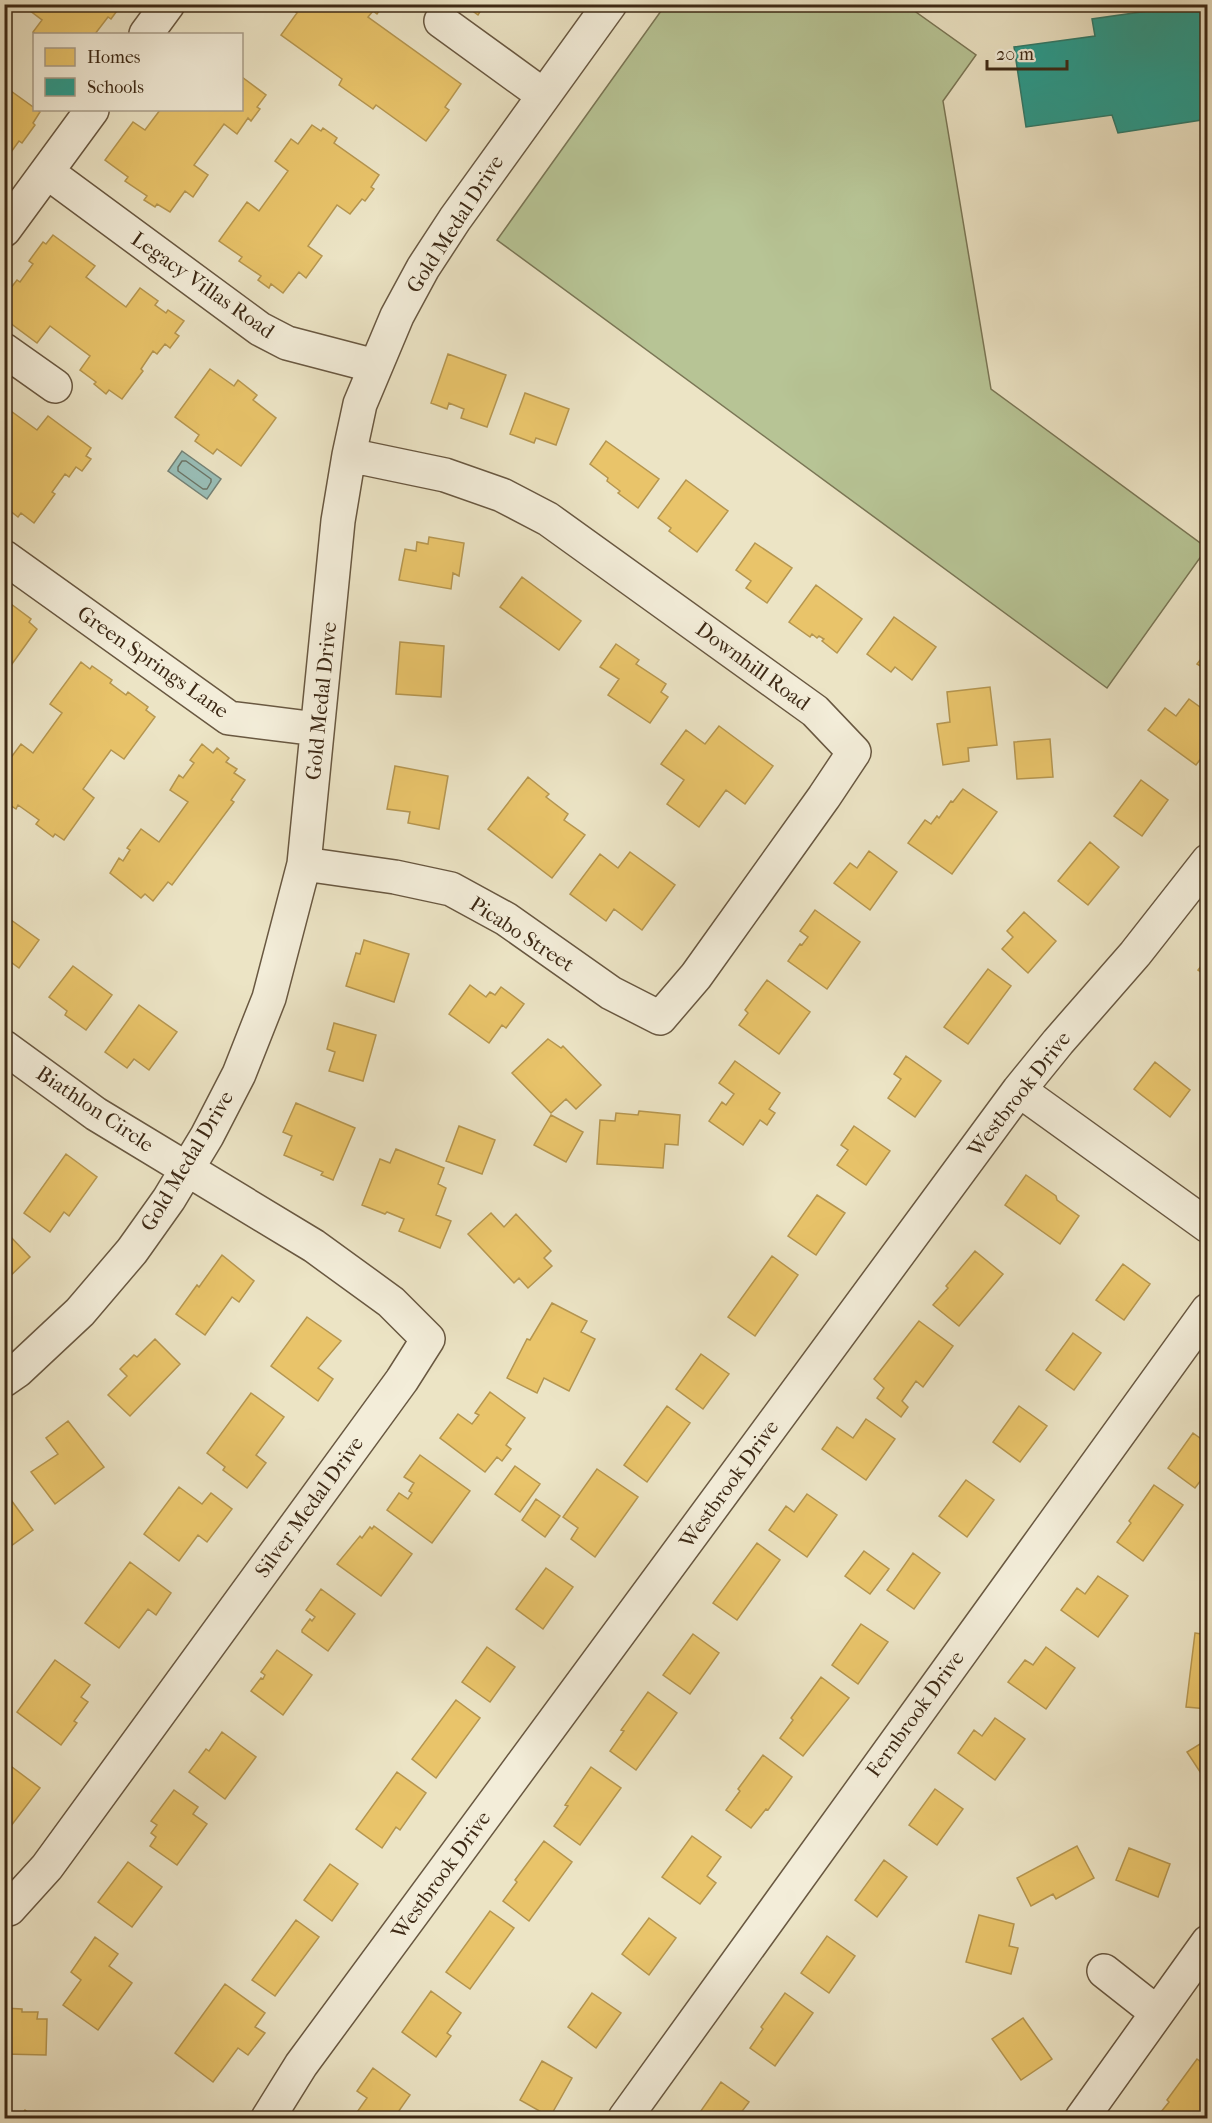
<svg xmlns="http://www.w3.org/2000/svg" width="1212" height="2123" viewBox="0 0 1212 2123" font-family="'IM FELL French Canon',serif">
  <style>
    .green { fill: #b7c495; stroke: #7a7655; stroke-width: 1.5 }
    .water { fill: #99beb7; stroke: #748276; stroke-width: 1.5 }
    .homes { fill: #e9c46a; stroke: #b59650; stroke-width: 1.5 }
    .schools { fill: #2a9d8f; stroke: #307a6a; stroke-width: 1.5 }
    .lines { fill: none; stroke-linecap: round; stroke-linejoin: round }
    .shore { stroke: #6b7466; stroke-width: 1.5 }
    .minor-casing { stroke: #695841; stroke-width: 36 }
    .minor { stroke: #f3edd9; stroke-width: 33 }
    .labels { text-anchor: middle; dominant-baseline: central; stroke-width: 6; stroke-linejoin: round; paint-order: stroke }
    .street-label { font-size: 21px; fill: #3d2915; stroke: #f3edd9 }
  </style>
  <rect width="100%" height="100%" fill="#ece4c5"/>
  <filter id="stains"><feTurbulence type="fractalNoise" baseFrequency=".00333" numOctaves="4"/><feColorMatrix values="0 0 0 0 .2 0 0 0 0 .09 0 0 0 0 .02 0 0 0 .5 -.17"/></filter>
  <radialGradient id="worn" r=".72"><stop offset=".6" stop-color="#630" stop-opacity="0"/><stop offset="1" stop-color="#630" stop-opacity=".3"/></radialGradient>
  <path class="green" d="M666 4 906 5 976 55 943 101 991 389 1207 548 1107 688 497 240Z"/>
  <path class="water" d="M182 451 221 479 207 499 168 471Z"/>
  <path class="homes" d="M21 4H122L111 19 108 17 95 34H36L33 32 42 20Z
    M286 4H384L377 14 373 11 368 17 461 84 445 107 449 110 426 141 376 105 373 109 339 85 342 79 281 35 297 13Z
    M463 4H485L478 15Z
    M242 77 266 95 257 107 260 109 251 121 248 118 237 134 224 124 194 165 208 175 193 197 185 191 170 212 157 204 155 207 144 200 147 196 125 181 128 177 105 160 133 122 145 130 160 110H242Z
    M4 86 40 112 33 123 35 125 22 143 19 141 6 159 9 161 4 167Z
    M312 125 321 131 323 128 337 138 334 143 379 175 371 187 374 189 365 201 362 199 350 214 337 205 308 246 322 256 306 278 299 272 283 293 271 284 269 288 258 280 261 276 239 261 242 257 219 241 247 202 259 211 288 171 275 161 291 139 298 144Z
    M53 235 95 266 86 277 126 307 140 288 158 301 155 305 166 313 168 310 184 321 175 333 179 336 170 348 165 344 157 354 153 351 141 369 143 371 122 399 109 390 106 394 94 384 96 382 80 370 90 356 50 326 37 343 10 323 7 326 4 324V290L7 287 10 289 17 280 20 282 33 264 29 261 43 242 46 244Z
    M448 354 506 375 487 427 461 418 464 409 449 403 447 409 431 403Z
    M210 369 234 386 238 380 257 395 253 400 276 418 241 466 217 449 213 454 195 441 199 435 175 417Z
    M525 393 569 409 556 445 536 438 534 443 510 434Z
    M4 406 37 430 48 416 91 448 86 456 91 459 82 471 76 467 69 477 65 474 52 492 55 494 34 523 21 513 18 517 5 507 7 504 4 502Z
    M606 441 659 479 638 508 618 493 620 491 607 481 608 478 590 464Z
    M686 480 728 511 697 552 669 531 671 528 658 518Z
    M429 537 464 543 459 576 453 573 451 589 399 580 405 549 416 551 417 542 428 544Z
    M755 543 792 568 767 603 746 588 751 581 736 570Z
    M522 577 581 621 559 650 500 607Z
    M816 585 862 619 837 653 822 641 824 639 819 636 817 638 812 634 810 637 789 622Z
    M4 604 9 607 11 604 31 619 29 622 37 629 7 671 4 669Z
    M894 617 936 647 912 680 895 667 891 672 867 654Z
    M400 642 444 646 441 697 396 694Z
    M616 644 639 660 636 664 666 684 661 692 668 697 650 723 608 695 619 679 600 667Z
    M1208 650V671L1197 664Z
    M81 662 90 669 92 666 112 680 110 683 126 695 128 692 148 707 146 710 155 717 124 759 111 750 83 789 94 798 64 840 55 834 53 837 36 824 39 820 18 805 16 809 4 801V767L21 744 33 753 62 713 50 704Z
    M990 687 997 745 968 748 969 761 943 765 937 724 950 722 947 692Z
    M1189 699 1208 713V730L1203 737 1208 740V749L1196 765 1148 730 1165 708 1176 716Z
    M719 726 773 766 745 804 726 790 699 827 667 804 684 780 661 764 686 730 705 744Z
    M1050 739 1053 777 1017 779 1014 742Z
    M202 744 213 753 217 748 229 758 226 762 237 769 234 773 245 780 231 800 234 802 172 885 168 882 153 901 145 894 141 898 110 873 119 858 123 861 130 850 127 848 141 829 159 842 188 802 170 790 179 775 183 778 194 763 190 760Z
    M395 766 448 776 439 829 408 823 410 812 387 809Z
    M528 777 549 794 546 797 568 814 564 820 585 835 552 878 488 829Z
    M1141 780 1168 800 1142 836 1114 816Z
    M963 789 997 812 952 874 908 843 925 820 931 824 937 816 939 818 951 801 953 802Z
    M1090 842 1119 867 1088 905 1058 881Z
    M869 851 897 872 870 910 834 883 850 863 857 868Z
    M630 852 675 885 642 930 614 909 606 921 570 894 600 854 618 868Z
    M815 910 860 942 827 989 788 961 800 944 802 945 808 937 800 931Z
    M1024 912 1056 941 1028 973 1002 949 1013 937 1007 931Z
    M4 915 39 940 19 968 4 957Z
    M364 940 409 954 394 1002 346 986 356 953 360 954Z
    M1208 957V977L1198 970Z
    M73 966 112 995 86 1030 65 1015 67 1011 49 997Z
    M988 969 1011 986 968 1044 944 1027Z
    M767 980 810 1012 779 1054 739 1025 748 1013 745 1010Z
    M470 985 486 997 490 992 495 995 501 987 524 1004 506 1028 502 1025 489 1043 449 1014Z
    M139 1005 177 1032 149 1070 134 1059 127 1068 105 1052Z
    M334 1023 376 1035 363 1081 329 1071 335 1052 327 1049Z
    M548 1039 561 1048 563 1046 601 1085 576 1109 566 1099 551 1113 512 1073Z
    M906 1056 941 1081 915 1117 888 1098 901 1079 894 1074Z
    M735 1061 780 1093 769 1109 775 1113 767 1125 760 1120 743 1145 709 1121 722 1102 726 1105 734 1094 719 1083Z
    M1155 1062 1190 1090 1170 1117 1134 1089Z
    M296 1103 355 1128 333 1180 321 1175 323 1172 284 1155 292 1136 283 1132Z
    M639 1111 680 1115 678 1145 665 1144 663 1168 597 1164 600 1120 615 1121 616 1113 638 1115Z
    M551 1115 583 1132 566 1162 534 1145Z
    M459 1126 495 1140 482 1174 446 1161Z
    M854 1126 890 1151 866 1185 837 1165 848 1150 841 1145Z
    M396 1149 444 1168 438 1184 446 1188 436 1215 451 1221 440 1248 399 1231 404 1219 387 1212 385 1214 362 1205 380 1159 390 1163Z
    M66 1154 97 1177 69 1216 64 1212 50 1232 24 1213Z
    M1026 1175 1056 1196 1057 1200 1079 1216 1060 1244 1005 1205Z
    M817 1195 845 1213 816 1255 788 1236Z
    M491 1213 504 1227 516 1214 551 1251 544 1258 552 1266 528 1288 519 1278 514 1283 468 1234Z
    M8 1234 30 1257 4 1282V1237Z
    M975 1251 1003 1274 959 1326 933 1305 948 1288 946 1286Z
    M222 1255 254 1281 239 1302 232 1297 205 1335 176 1314 197 1285 199 1287Z
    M772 1256 798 1275 755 1336 728 1317Z
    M1123 1264 1150 1284 1124 1320 1096 1300Z
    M552 1303 587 1321 581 1332 595 1339 569 1391 544 1378 537 1393 507 1378 527 1339 530 1340Z
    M307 1317 341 1341 318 1368 333 1379 318 1401 271 1366Z
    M919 1321 953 1346 923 1387 916 1381 902 1401 908 1407 901 1417 877 1398 884 1388 874 1379Z
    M1073 1333 1101 1353 1074 1390 1046 1370Z
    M155 1339 180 1364 130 1416 108 1395 127 1376 120 1369 134 1355 137 1357Z
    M701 1354 729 1374 703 1409 676 1389Z
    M490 1392 525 1418 506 1445 511 1449 502 1461 497 1457 485 1472 440 1438 458 1414 472 1424 479 1415 475 1413Z
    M251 1393 284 1417 256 1455 266 1463 247 1488 223 1470 225 1467 207 1453Z
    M667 1406 690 1423 647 1482 624 1465Z
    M1019 1406 1047 1426 1020 1462 993 1442Z
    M866 1419 895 1439 866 1480 822 1449 837 1427 853 1438Z
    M68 1421 104 1467 55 1504 31 1472 58 1454 46 1438Z
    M1193 1433 1208 1444V1471L1195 1488 1168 1468Z
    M420 1455 470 1491 432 1543 387 1510 399 1493 408 1499 412 1493 409 1491 414 1483 404 1477Z
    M515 1466 540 1484 520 1512 495 1494Z
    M597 1469 638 1497 595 1557 571 1539 578 1528 563 1517Z
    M966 1480 994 1500 967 1537 939 1516Z
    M1154 1485 1183 1505 1143 1561 1117 1542 1131 1523 1129 1521Z
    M179 1487 202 1504 211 1493 232 1509 207 1542 198 1535 179 1561 144 1534Z
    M6 1493 33 1530 4 1551V1494Z
    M807 1494 837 1515 807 1557 769 1530 786 1506 794 1512Z
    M536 1499 560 1516 545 1537 522 1520Z
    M374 1526 412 1554 381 1596 337 1564 360 1536 362 1538 370 1527 372 1529Z
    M757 1543 780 1560 737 1620 713 1603Z
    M864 1551 889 1569 870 1594 845 1576Z
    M913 1553 940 1573 914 1609 887 1590Z
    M130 1562 171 1593 156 1615 148 1609 119 1648 85 1623Z
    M546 1568 573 1587 543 1629 516 1609Z
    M1098 1576 1128 1596 1098 1637 1061 1610 1077 1588 1085 1594Z
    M321 1589 355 1614 328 1651 302 1632V1630L310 1619 312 1621 315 1617 306 1610Z
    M861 1624 888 1642 858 1684 832 1665Z
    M1195 1633 1208 1635V1709L1186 1707Z
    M693 1634 719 1653 690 1694 663 1675Z
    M487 1647 515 1667 490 1702 462 1682Z
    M1046 1647 1075 1668 1046 1709 1008 1682 1025 1660 1033 1665Z
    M277 1650 312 1675 283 1715 251 1691 261 1678 263 1679 265 1675 261 1672Z
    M55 1660 90 1685 81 1697 88 1702 74 1721 77 1723 61 1745 17 1712Z
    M821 1677 849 1698 803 1756 780 1738 793 1720 791 1718Z
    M648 1692 677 1713 636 1770 610 1751 624 1731 621 1730Z
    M456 1700 480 1718 436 1778 412 1759Z
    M995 1718 1025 1739 995 1780 958 1753 974 1730 982 1736Z
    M222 1732 256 1757 225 1799 189 1772 206 1749 209 1751Z
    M1208 1739V1784L1187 1752Z
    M763 1755 792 1777 768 1810 766 1809 751 1828 726 1810 740 1791 738 1789Z
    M4 1761 40 1788 4 1835Z
    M591 1767 621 1788 580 1845 554 1826 568 1806 565 1805Z
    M397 1772 426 1793 400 1830 396 1827 382 1848 356 1829Z
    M935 1789 963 1809 937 1845 909 1825Z
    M174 1790 198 1807 193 1814 207 1824 177 1865 150 1846 156 1837 151 1833 157 1825 151 1821Z
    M692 1836 721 1857 707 1876 716 1883 700 1904 662 1877Z
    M544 1841 572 1862 529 1921 503 1901 517 1882 515 1880Z
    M1077 1846 1094 1878 1056 1899 1053 1894 1031 1906 1017 1878Z
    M1129 1848 1170 1864 1158 1897 1116 1880Z
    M884 1860 907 1877 877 1917 855 1900Z
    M128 1862 162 1887 132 1927 98 1902Z
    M330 1864 358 1884 332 1921 304 1900Z
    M490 1911 514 1928 470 1989 446 1972Z
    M979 1915 1014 1924 1009 1946 1018 1948 1011 1974 966 1962Z
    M649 1918 676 1938 649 1975 622 1954Z
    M296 1920 319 1937 275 1996 252 1980Z
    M827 1936 855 1956 829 1993 801 1973Z
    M95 1937 118 1954 109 1966 132 1983 98 2030 63 2005 81 1980 71 1972Z
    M225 1984 265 2013 255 2027 265 2033 248 2055 238 2048 213 2082 175 2053Z
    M431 1991 461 2013 447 2033 451 2036 436 2057 402 2032Z
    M592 1993 621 2013 596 2048 568 2027Z
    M785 1993 813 2013 775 2066 750 2048 763 2029 761 2027Z
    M4 2008 22 2009V2012H38L37 2019H47L46 2055 4 2054Z
    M1023 2018 1052 2059 1021 2080 992 2039Z
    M1197 2059 1208 2067V2104L1197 2118H1156L1169 2102 1167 2100Z
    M542 2061 572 2078 550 2117 520 2100Z
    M373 2068 410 2095 394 2118H359L355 2115 367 2098 357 2091Z
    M721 2082 749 2102 737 2118H696Z
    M25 2110 36 2118H19Z
    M166 2112 194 2118H165Z"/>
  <path class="schools" d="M1183 4H1208V119L1118 133 1112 115 1026 127 1014 47 1095 36 1092 19 1183 6Z"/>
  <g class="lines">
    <path class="shore" d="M182 461H186L211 479V482L207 489H203L178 471V467Z"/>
    <defs>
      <path id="minor" d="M441 21 543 95
        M146 34 168 4
        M47 172 260 329 287 343 375 366
        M4 230 92 110
        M4 350 55 386
        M4 557 229 718 317 729
        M304 864 395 877 451 889 506 919 611 993 660 1018 696 976 824 797 854 752 815 711 548 519 502 495 445 475 349 455
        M4 1047 96 1114 314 1246 391 1302 428 1339 402 1380 47 1867 9 1909 4 1906
        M1019 1090 1208 1226
        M4 1380 17 1371 80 1312 132 1251 169 1199 187 1169 207 1136 239 1074 269 998 304 864 338 521 349 455 360 404 397 316 423 268 455 219 610 4
        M1104 1971 1156 2012
        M268 2118 301 2065 1019 1090 1058 1042 1135 954 1208 861
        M625 2118 1208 1310
        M1082 2118 1208 1942"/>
    </defs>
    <use href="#minor" class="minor-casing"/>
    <use href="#minor" class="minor"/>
  </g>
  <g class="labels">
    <g class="street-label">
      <text transform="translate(455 224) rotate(-57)">Gold Medal Drive</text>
      <text transform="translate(203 285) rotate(35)">Legacy Villas Road</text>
      <text transform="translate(153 662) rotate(35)">Green Springs Lane</text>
      <text transform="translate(753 666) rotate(36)">Downhill Road</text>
      <text transform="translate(321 701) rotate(-84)">Gold Medal Drive</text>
      <text transform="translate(522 934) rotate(33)">Picabo Street</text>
      <text transform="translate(1019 1094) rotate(-52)">Westbrook Drive</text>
      <text transform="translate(95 1109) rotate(34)">Biathlon Circle</text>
      <text transform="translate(187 1161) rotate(-59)">Gold Medal Drive</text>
      <text transform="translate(729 1484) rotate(-54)">Westbrook Drive</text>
      <text transform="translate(309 1507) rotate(-54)">Silver Medal Drive</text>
      <text transform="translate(915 1714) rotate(-54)">Fernbrook Drive</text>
      <text transform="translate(441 1875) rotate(-54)">Westbrook Drive</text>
    </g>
  </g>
  <rect width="1212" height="2123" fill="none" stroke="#ece4c5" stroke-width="24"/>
  <rect x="6" y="6" width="1200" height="2111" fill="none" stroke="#3d2915" stroke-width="3"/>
  <rect x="12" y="12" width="1188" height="2099" fill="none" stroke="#3d2915" stroke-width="1.5"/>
  <rect x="33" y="33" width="210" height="78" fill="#f3edd9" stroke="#aa9f8b" stroke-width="1.5"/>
  <rect x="45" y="48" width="30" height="18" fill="#e9c46a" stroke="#aa9f8b" stroke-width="1.5"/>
  <text x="87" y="63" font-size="18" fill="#3d2915">Homes</text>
  <rect x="45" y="78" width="30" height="18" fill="#2a9d8f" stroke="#aa9f8b" stroke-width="1.5"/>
  <text x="87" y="93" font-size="18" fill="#3d2915">Schools</text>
  <path d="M987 60v9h80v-9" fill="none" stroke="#3d2915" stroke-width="3"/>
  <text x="996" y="60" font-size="18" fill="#3d2915" stroke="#f3edd9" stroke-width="4.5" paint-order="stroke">20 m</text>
  <rect width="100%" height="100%" filter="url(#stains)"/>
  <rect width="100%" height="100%" fill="url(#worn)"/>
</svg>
